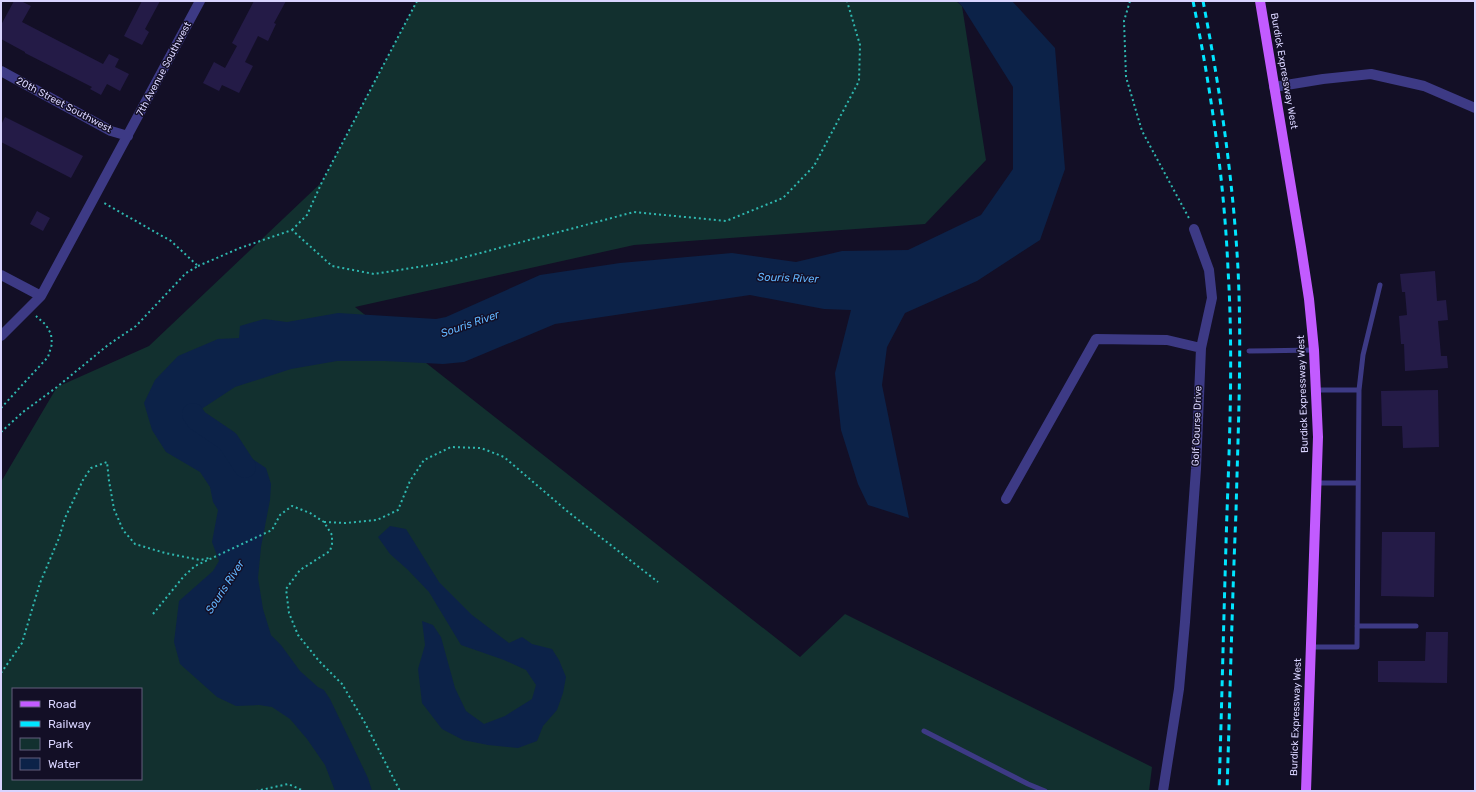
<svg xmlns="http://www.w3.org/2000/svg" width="1476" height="792" viewBox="0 0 1476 792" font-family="Rubik,sans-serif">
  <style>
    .green { fill: #12302f; fill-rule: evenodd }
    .water { fill: #0c2248 }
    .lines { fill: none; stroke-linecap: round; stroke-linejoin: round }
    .river { stroke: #0c2248; stroke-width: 22 }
    .building { fill: #241b47 }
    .path { stroke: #2fb8b0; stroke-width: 2; stroke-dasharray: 2 3; stroke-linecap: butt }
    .service { stroke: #3d3a85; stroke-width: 5 }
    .minor { stroke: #3d3a85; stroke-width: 10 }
    .tertiary { stroke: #3d3a85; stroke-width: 10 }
    .primary { stroke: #c25bff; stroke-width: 10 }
    .rail { stroke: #00e5ff; stroke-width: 3; stroke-dasharray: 6 5; stroke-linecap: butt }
    .labels { text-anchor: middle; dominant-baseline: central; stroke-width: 3; stroke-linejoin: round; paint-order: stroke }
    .street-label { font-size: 10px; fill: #d9d4ff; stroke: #130f26 }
    .water-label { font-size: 11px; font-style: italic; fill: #62b6ff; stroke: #130f26 }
  </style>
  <rect width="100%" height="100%" fill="#130f26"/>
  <path class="green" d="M417 1H956L962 6 986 160 925 224 634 245 355 307 800 657 845 614 1152 767 1149 791H1V482L57 387 149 346 322 182ZM13 689H141V779H13Z"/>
  <path class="water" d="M957 1H1012L1055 48 1065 169 1040 240 977 281 905 313 887 347 882 385 909 518 868 505 858 484 841 430 835 373 851 310 824 309 750 295 555 324 464 362 443 364 385 361H337L291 369 235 387 200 410 216 432 245 454 266 468 271 484 270 500 261 547 258 578 263 609 271 635 281 645 300 671 318 687 324 690 330 699 368 778 372 791H335L325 765 307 739 290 719 272 707 259 705 236 706 217 697 180 664 174 642 179 601 213 571 219 561 212 542 218 510 213 502 210 487 200 472 166 452 152 430 144 403 155 380 178 356 218 339 239 338 240 326 264 319 287 322 338 313 436 319 446 317 540 275 620 263 732 253 796 262 842 251 908 250 981 215 1013 169V87L962 6Z
    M390 526 406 529 439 582 472 615 509 643 522 637 532 644 552 649 559 660 566 677 563 693 557 710 543 726 537 741 518 748 488 745 463 740 442 729 422 703 418 669 425 645 422 621 433 625 441 637 455 688 466 711 484 724 505 716 532 699 536 685 526 670 504 660 461 645 429 592 408 570 390 554 378 537Z"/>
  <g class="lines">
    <path class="river" d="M193 414 197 420 228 441 245 467"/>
  </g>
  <path class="building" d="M14 1H21L31 6 22 22 103 64 109 54 119 59 115 67 129 74 120 91 107 84 101 95 90 89 92 87 25 53V52L1 39V25Z
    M142 1H160L145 29 149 32 142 45 124 36Z
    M254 1H286L274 23 276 24 268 41 258 36 245 62 253 66 239 93 222 85 219 91 203 83 214 62 225 68 237 46 232 43Z
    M5 117 83 156 71 178 1 142V125Z
    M37 211 50 218 43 231 30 224Z
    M1435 271 1437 301 1446 300 1448 320 1438 321 1441 356H1447L1448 368 1405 371 1404 344H1401L1399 316 1407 315 1405 292H1402L1400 274Z
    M1438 390 1439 447 1403 448 1402 426H1382L1381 391Z
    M1382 532H1435L1434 597 1381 596Z
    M1426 632H1448L1447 683 1378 682V661H1425Z"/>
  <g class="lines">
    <path class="path" d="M1130 1 1124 21 1126 77 1142 131 1190 220
      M292 230 307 215 322 182 417 1
      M198 266 240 248 292 230 332 266 374 274 443 263 634 212 726 221 783 198 814 166 859 81 860 45 847 1
      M1 408 48 357 52 344 51 334 46 325 36 316
      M1 432 23 412 57 387 108 345 136 326 186 273 198 266 171 241 104 203
      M324 522 345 523 377 520 398 510 410 481 424 460 451 447 481 448 504 457 567 511 658 582
      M153 614 184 576 195 566 272 530 280 515 292 506 310 513 324 522 332 535V544L330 551 300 570 286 589 289 613 298 635 319 661 342 684 365 723 400 791
      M1 673 22 643 40 583 59 538 65 518 83 480 91 468 107 462 109 481 114 509 123 530 135 544 165 553 200 560 209 558
      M256 791 288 784 304 791"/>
    <path class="service" d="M1249 351 1314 350
      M1359 390 1363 355 1380 285
      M1316 483H1358
      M1357 626H1416
      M1310 647H1357L1359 390H1316
      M924 731 1028 784 1045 791"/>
    <path class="minor" d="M1 71 111 131 128 136
      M1 275 41 296
      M1 336 41 296 200 1
      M1006 499 1096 339 1167 340 1201 348
      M1163 791 1179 689 1185 622 1196 469 1201 348 1212 298 1209 270 1194 229"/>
    <path class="tertiary" d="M1274 87 1323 79 1371 74 1424 86 1475 108"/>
    <path class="primary" d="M1260 1 1301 247 1309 299 1314 350 1318 437 1306 791"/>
    <path class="rail" d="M1193 1C1211 90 1224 179 1228 269 1233 350 1230 431 1227 512 1224 605 1222 698 1219 791
      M1203 1C1220 89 1233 179 1238 269 1242 350 1238 431 1236 512 1232 605 1230 698 1227 791"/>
  </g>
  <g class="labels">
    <g class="street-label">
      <text transform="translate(164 69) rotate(-62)">7th Avenue Southwest</text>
      <text transform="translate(1284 71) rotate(80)">Burdick Expressway West</text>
      <text transform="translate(64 105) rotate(28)">20th Street Southwest</text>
      <text transform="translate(1303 394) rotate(-92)">Burdick Expressway West</text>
      <text transform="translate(1197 426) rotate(-88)">Golf Course Drive</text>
      <text transform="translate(1296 717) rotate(-88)">Burdick Expressway West</text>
    </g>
    <g class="water-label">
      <text transform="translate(788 278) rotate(2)">Souris River</text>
      <text transform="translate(470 324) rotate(-19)">Souris River</text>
      <text transform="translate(225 587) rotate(-57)">Souris River</text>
    </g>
  </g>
  <rect width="1476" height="792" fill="none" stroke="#d9d4ff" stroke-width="4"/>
  <rect x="12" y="688" width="130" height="92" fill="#130f26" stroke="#625e7d"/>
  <rect x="20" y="701" width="20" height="6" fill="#c25bff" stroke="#625e7d"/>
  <text x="48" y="708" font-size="12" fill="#d9d4ff">Road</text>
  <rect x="20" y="721" width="20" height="6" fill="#00e5ff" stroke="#625e7d"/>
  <text x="48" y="728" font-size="12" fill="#d9d4ff">Railway</text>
  <rect x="20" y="738" width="20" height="12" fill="#12302f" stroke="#625e7d"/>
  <text x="48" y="748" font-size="12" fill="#d9d4ff">Park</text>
  <rect x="20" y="758" width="20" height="12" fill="#0c2248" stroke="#625e7d"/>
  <text x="48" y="768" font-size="12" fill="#d9d4ff">Water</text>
</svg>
